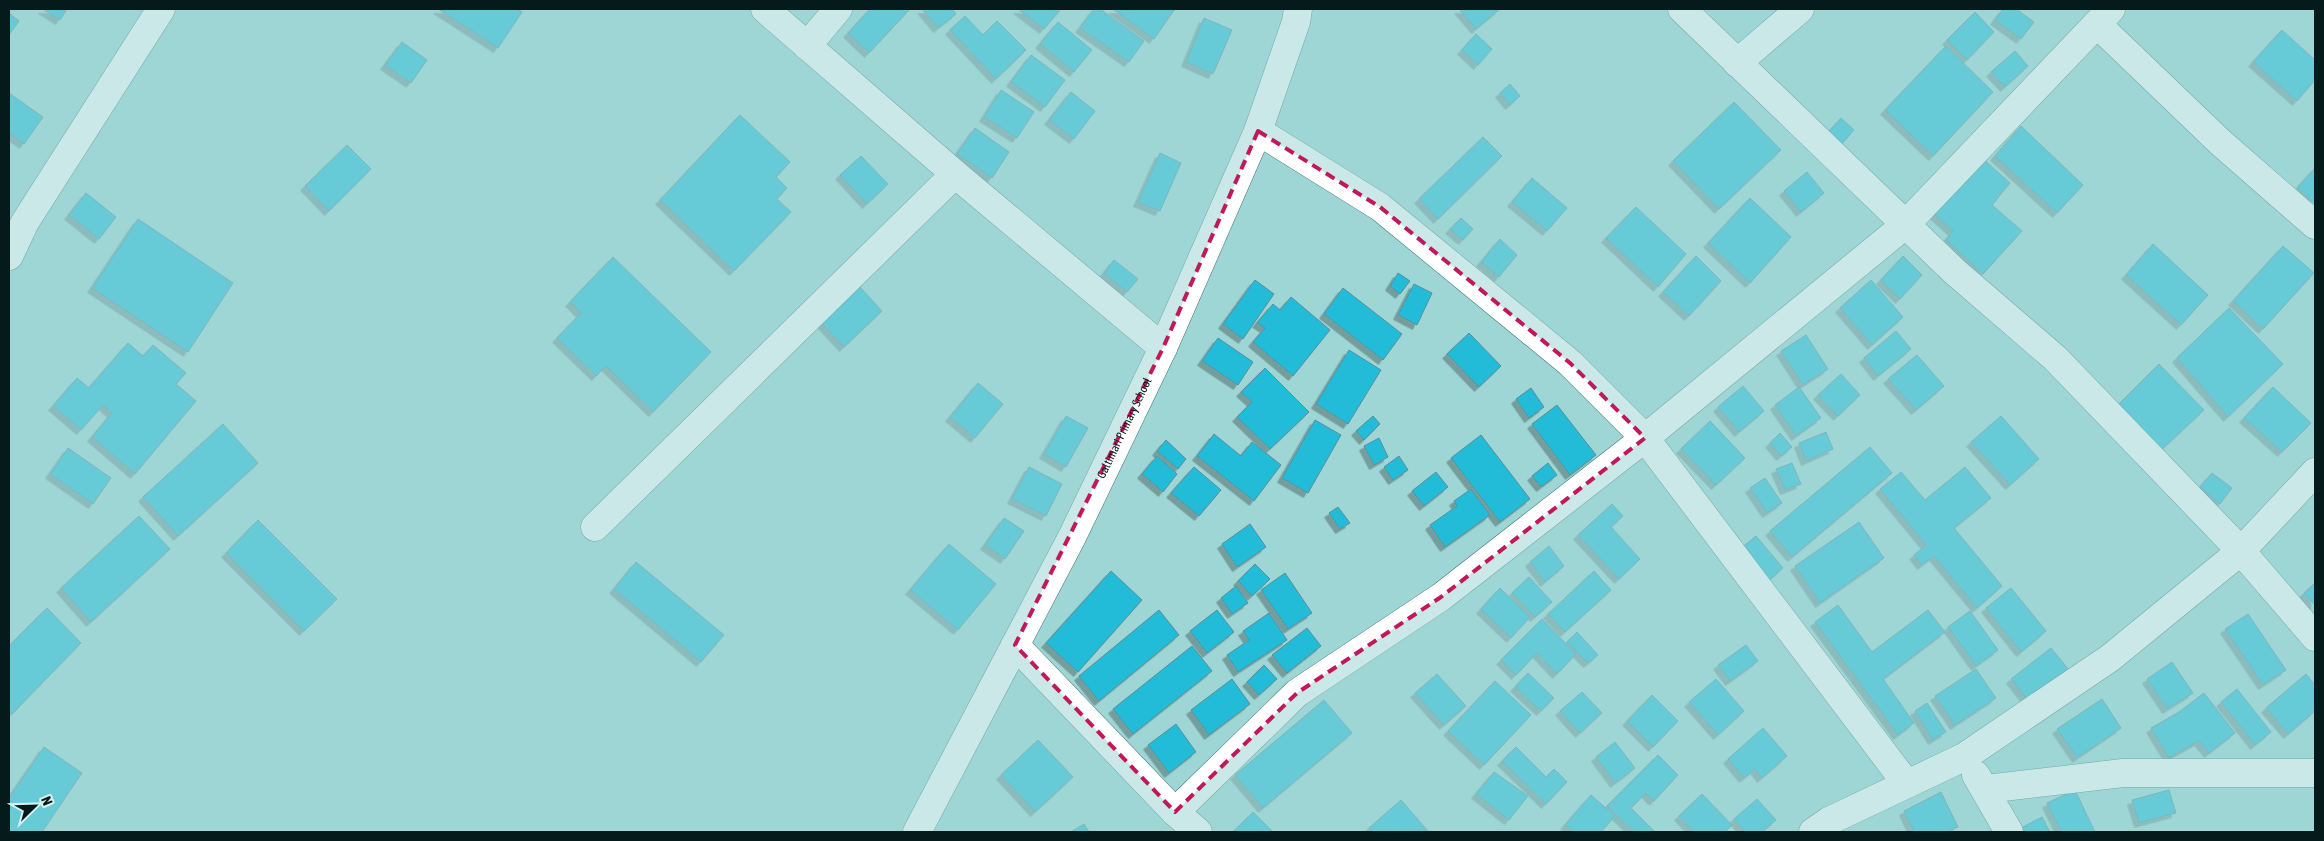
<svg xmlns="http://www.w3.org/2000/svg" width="2324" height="841" viewBox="0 0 2324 841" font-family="'Asap Condensed',sans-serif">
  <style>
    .building { fill: #23bcd9; stroke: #5a8d99; filter: url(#shadow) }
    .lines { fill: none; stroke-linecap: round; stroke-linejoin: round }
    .street-casing { stroke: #3d7372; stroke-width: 29 }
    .street { stroke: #fff; stroke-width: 28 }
    .marked { fill: none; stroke: #c2185b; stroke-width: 4; stroke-dasharray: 10 6; stroke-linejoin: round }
    .labels { text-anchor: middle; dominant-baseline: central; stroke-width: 5; stroke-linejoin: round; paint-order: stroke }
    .street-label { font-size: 12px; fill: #051b1b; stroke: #d5f1f0 }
  </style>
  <defs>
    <filter id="shadow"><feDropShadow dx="-4.5" dy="4.5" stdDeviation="0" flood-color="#0004"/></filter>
  </defs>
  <rect width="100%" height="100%" fill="#9ed6d5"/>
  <path class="building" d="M43 9H67L60 20Z
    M438 9H517L522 12 498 48Z
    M870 9H910L869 53 848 33Z
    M922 9H952L956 14 938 28Z
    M1018 9H1061L1044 29Z
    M1094 9H1100L1144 41 1129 62 1080 28Z
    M1113 9H1175L1154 39Z
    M1459 9H1500L1476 29Z
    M2003 9H2016L2034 22 2021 39 1995 20Z
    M1975 12 1994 32 1967 60 1947 40Z
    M9 13 19 21 9 35Z
    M965 16 983 35 997 21 1026 50 996 79 950 30Z
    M1204 18 1232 30 1213 74 1186 62Z
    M1058 22 1092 50 1074 72 1040 44Z
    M2282 30 2315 60V80L2297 101 2253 62Z
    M1476 34 1492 49 1478 65 1462 50Z
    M402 42 427 60 411 83 385 65Z
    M1946 46 1993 92 1933 156 1885 110Z
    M2015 51 2028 66 2005 87 1991 72Z
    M1031 55 1065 80 1045 107 1011 82Z
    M1510 84 1520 96 1510 105 1500 93Z
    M1001 90 1034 112 1017 138 984 117Z
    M1071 92 1095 111 1074 139 1049 120Z
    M9 93 43 117 24 144 9 133Z
    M1734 102 1781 150 1719 209 1673 161Z
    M740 115 790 162 776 177 787 188 777 199 791 212 734 271 660 200Z
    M1841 118 1854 130 1840 146 1827 134Z
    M2021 126 2083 185 2057 213 1995 156Z
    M975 128 1009 152 992 178 957 154Z
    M1483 137 1502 156 1438 219 1419 199Z
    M347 145 371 169 329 211 305 186Z
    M1160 153 1181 163 1160 211 1138 202Z
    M861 156 888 184 867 204 840 175Z
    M1983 159 2010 183 1992 205 2022 231 1983 274 1946 240 1953 231 1934 214Z
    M2315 168V204L2297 188Z
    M1807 172 1824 193 1801 212 1784 191Z
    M1532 178 1567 208 1547 231 1512 202Z
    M86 193 116 217 99 239 69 215Z
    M1750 198 1791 237 1750 283 1708 243Z
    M1636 207 1686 254 1658 287 1606 238Z
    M1461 218 1473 229 1463 240 1450 229Z
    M138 219 233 283 188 352 92 288Z
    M1500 239 1517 255 1499 277 1481 262Z
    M2153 244 2208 295 2181 325 2126 275Z
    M2283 246 2314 273 2263 329 2233 301Z
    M1696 256 1721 281 1689 316 1663 292Z
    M1903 256 1922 275 1900 299 1881 280Z
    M613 257 711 352 653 412 606 366 596 376 557 338 581 313 570 302Z
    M1114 260 1138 279 1127 292 1104 273Z
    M1398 273 1410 281 1400 294 1390 286Z
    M1255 280 1274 294 1243 339 1223 324Z
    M1871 280 1903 317 1872 345 1840 308Z
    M857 284 882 311 844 347 819 320Z
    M1414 284 1432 293 1417 325 1398 315Z
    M1343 288 1402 334 1383 360 1324 314Z
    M1291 297 1330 330 1293 376 1253 342 1265 328 1257 323 1273 304 1280 310Z
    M2229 308 2283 364 2228 417 2177 358Z
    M1896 331 1911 349 1878 376 1864 358Z
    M1469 333 1501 366 1479 387 1447 354Z
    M1806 335 1828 369 1803 385 1781 351Z
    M1218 338 1253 362 1238 385 1202 361Z
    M128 343 143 356 153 345 186 373 176 384 196 401 135 474 92 437 112 413 103 405 81 430 53 406 77 378 89 388Z
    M1349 350 1381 370 1348 424 1316 404Z
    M1917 355 1944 386 1916 410 1888 379Z
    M2159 364 2204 410 2160 451 2116 407Z
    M1265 368 1309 412 1270 449 1237 417 1252 402 1241 392Z
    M1841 374 1860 395 1838 416 1818 395Z
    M978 383 1003 404 975 438 950 417Z
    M1743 386 1764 411 1739 432 1718 407Z
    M1799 387 1821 418 1796 436 1775 405Z
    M2273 387 2311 423 2282 452 2244 418Z
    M1531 388 1544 407 1529 418 1516 399Z
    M1557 405 1596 455 1570 475 1532 424Z
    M1066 416 1088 428 1066 467 1044 454Z
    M1373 416 1380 424 1364 440 1356 431Z
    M2001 416 2039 459 2010 485 1971 442Z
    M1315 420 1341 435 1308 493 1282 478Z
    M1710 421 1745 458 1716 485 1681 449Z
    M223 424 258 463 178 536 143 497Z
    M1826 432 1833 449 1806 461 1799 443Z
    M1780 433 1792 447 1781 456 1770 443Z
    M1214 434 1241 456 1252 442 1281 465 1254 501 1197 456Z
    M1481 435 1530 499 1500 522 1451 458Z
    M1379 438 1388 457 1374 465 1364 446Z
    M1166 440 1186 459 1178 469 1157 451Z
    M1870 447 1892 473 1792 557 1770 531Z
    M68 448 111 478 93 504 50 474Z
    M1157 456 1177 474 1163 492 1142 474Z
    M1399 456 1408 470 1393 480 1384 467Z
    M1548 463 1557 475 1541 487 1532 476Z
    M1792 463 1801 484 1785 490 1776 469Z
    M1029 467 1062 484 1046 516 1012 499Z
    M1194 467 1221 490 1199 516 1171 493Z
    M1965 467 1991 498 1954 528 2002 586 1977 608 1934 556 1922 565 1914 555 1926 545 1880 489 1901 472 1925 500Z
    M1436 472 1448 487 1424 506 1412 491Z
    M2212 473 2232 488 2220 504 2200 487Z
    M1765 478 1782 503 1767 513 1750 488Z
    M1471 489 1490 515 1445 547 1430 525 1457 506 1454 501Z
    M1612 504 1623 516 1611 527 1640 559 1619 579 1578 535Z
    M1338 507 1350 523 1340 529 1329 513Z
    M139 516 170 549 91 622 61 588Z
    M1004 518 1024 531 1005 559 985 545Z
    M258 520 337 599 304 631 226 553Z
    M1859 522 1884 558 1820 603 1795 566Z
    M1250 524 1266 547 1237 567 1222 544Z
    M1756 536 1783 568 1767 582 1740 549Z
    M949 544 996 584 958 630 910 590Z
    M1549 546 1564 566 1545 582 1530 562Z
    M636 562 724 635 701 662 614 589Z
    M1255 564 1270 579 1252 596 1238 581Z
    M1111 571 1142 600 1078 672 1046 643Z
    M1594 571 1611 590 1565 632 1548 614Z
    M1285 573 1312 613 1288 629 1261 590Z
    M1529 577 1552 602 1535 617 1512 593Z
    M2315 583V605L2304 593Z
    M1236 586 1248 603 1232 614 1221 598Z
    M1500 588 1530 617 1511 638 1481 609Z
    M2011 588 2046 631 2021 652 1986 608Z
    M1838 605 1872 652 1928 610 1945 632 1883 679 1914 723 1898 735 1815 622Z
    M47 608 81 643 12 714 9 711V646Z
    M1159 610 1179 635 1099 701 1079 676Z
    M1217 610 1234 632 1207 653 1190 631Z
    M1970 611 1998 650 1976 666 1948 627Z
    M1269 613 1287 640 1238 672 1227 655 1249 640 1243 631Z
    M2248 614 2286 670 2263 685 2225 629Z
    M1542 619 1576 654 1557 674 1537 653 1516 675 1501 660Z
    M1307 628 1321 646 1287 673 1272 655Z
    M1577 632 1598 655 1588 663 1567 642Z
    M1746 645 1758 661 1730 681 1718 665Z
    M1192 646 1212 671 1133 734 1113 709Z
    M2051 648 2069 670 2029 702 2011 679Z
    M2172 662 2193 693 2167 709 2147 679Z
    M1264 665 1277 679 1259 695 1247 682Z
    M1976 669 1996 698 1955 725 1935 696Z
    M1528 673 1554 698 1541 711 1515 687Z
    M1437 674 1466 706 1444 725 1415 693Z
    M2306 674 2315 685V711L2288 734 2266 708Z
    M1232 679 1250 704 1209 735 1191 710Z
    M1716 679 1744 711 1718 735 1689 702Z
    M1495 681 1531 715 1484 765 1448 731Z
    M2237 689 2271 732 2255 745 2221 702Z
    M1582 692 1602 713 1580 733 1560 711Z
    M2204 693 2235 733 2209 753 2199 741 2169 758 2151 728 2179 712Z
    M1652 695 1678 721 1653 747 1627 721Z
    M2102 699 2121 728 2077 758 2057 729Z
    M1324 700 1352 733 1263 808 1235 775Z
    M1927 703 1946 732 1933 740 1915 711Z
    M1176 724 1196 752 1169 773 1148 745Z
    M1763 728 1787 756 1762 778 1755 769 1744 778 1728 759Z
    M1038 740 1073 777 1035 812 1001 775Z
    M1615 742 1635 768 1615 783 1596 757Z
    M44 747 82 773 42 832H9V798Z
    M1516 747 1546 777 1554 769 1567 782 1546 804 1502 761Z
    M1658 755 1678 775 1654 801 1646 793 1631 808 1655 832H1634L1607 806Z
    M1494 772 1528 796 1509 820 1476 794Z
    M2075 790 2095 832H2061L2047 803Z
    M2169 790 2176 813 2139 823 2132 800Z
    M1941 792 1958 827 1947 832H1914L1904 811Z
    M1702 794 1732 825 1725 832H1694L1679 816Z
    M1591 795 1615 816 1601 832H1574L1565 825Z
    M1757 799 1776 820 1762 832H1745L1734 819Z
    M1401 800 1428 831 1373 832 1369 828Z
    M1253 812 1273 832H1233Z
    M2042 817 2050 832H2019L2017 830Z
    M1084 824 1089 832H1071Z"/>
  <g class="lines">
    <defs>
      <g id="street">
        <path d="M765 9 955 174 1163 348"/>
        <path d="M1682 9 1954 271 2055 358 2241 551 2315 637"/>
        <path d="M2098 25 2220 142 2315 225"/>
        <path d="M807 46 838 9"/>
        <path d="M1737 63 1800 9"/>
        <path d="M1258 131 1380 207 1570 363 1645 438 1906 783"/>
        <path d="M9 256 25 222 161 9"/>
        <path d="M595 527 955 174"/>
        <path d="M1015 645 1175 812 1198 832"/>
        <path d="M1976 775 2009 832"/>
        <path d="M1986 789 2123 773H2315"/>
        <path d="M1175 812 1297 693 1441 597 1645 438 1905 225 2111 9"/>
        <path id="s1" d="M917 832 1072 537 1163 348 1258 131 1296 22 1298 9"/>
        <path d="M1813 832 1829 821 1964 757 2110 658 2241 551 2315 472"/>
      </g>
    </defs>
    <use href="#street" class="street-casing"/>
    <use href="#street" class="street"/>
  </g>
  <path d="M0 0H2324V841H0ZM1258 131 1380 207 1570 363 1645 438 1441 597 1297 693 1175 812 1015 645 1163 348Z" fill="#9ed6d5" fill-opacity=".55" fill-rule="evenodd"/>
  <path class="marked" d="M1258 131 1380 207 1570 363 1645 438 1441 597 1297 693 1175 812 1015 645 1163 348Z"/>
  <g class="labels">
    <g class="street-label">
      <text stroke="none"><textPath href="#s1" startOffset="454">Galtimari Primary School</textPath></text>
    </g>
  </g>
  <rect width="2324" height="841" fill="none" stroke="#051b1b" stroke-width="20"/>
  <g transform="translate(35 806) rotate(67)" stroke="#d5f1f0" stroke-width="4" paint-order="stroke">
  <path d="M0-4L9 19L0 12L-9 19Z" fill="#051b1b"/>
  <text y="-8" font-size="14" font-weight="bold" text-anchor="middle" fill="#051b1b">N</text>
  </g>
</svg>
